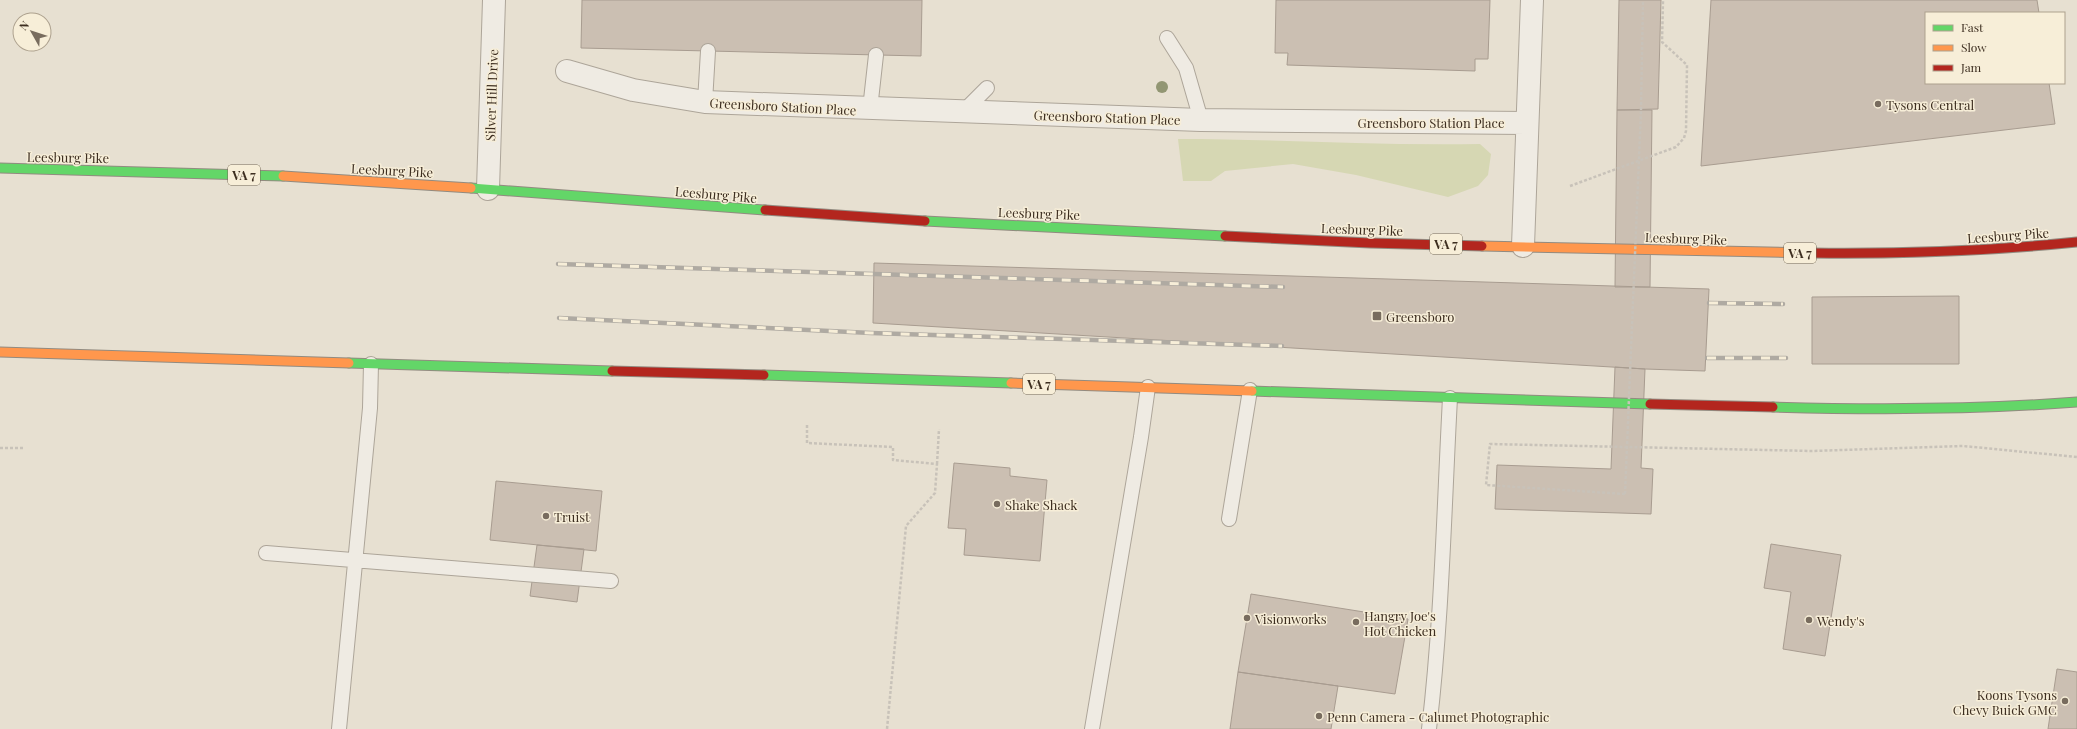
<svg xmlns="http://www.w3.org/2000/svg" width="2077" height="729" viewBox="0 0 2077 729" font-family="'Playfair Display',serif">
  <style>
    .green { fill: #d6d7b3 }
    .building { fill: #cbbfb2; stroke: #a89c90 }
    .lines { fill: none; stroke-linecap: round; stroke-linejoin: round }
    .lane-casing { stroke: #ada599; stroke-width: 16 }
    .street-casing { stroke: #ada599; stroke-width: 24 }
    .fast-casing { stroke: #928b80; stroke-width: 11 }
    .slow-casing { stroke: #928b80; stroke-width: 11 }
    .jam-casing { stroke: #928b80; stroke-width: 11 }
    .path { stroke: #c8c2b9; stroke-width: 2.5; stroke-dasharray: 3 2; stroke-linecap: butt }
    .lane { stroke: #efebe3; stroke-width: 14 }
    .street { stroke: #efebe3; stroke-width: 22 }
    .fast { stroke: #63d668; stroke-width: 9 }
    .slow { stroke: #ff974d; stroke-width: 9 }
    .jam { stroke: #b3261e; stroke-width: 9 }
    .rail-casing { stroke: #afaaa2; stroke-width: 4.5 }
    .rail { stroke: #f7eed8; stroke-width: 3; stroke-dasharray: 9; stroke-linecap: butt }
    .path-bridge { stroke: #c8c2b9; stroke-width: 2.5; stroke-dasharray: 3 2; stroke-linecap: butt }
    .tree { fill: #929673 }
    .poi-dot { fill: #786c5e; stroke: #f7eed8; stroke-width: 1.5 }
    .labels { text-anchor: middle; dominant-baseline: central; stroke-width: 3; stroke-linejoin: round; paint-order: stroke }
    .shield { fill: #f7eed8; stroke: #756857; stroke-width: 1 }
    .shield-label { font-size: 12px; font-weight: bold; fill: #3d2e20 }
    .street-label { font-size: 13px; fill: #3d2e20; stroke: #f7eed8 }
    .poi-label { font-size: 13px; fill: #3d2e20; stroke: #f7eed8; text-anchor: start }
  </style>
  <rect width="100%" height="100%" fill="#e7e0d1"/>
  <path class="green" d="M1178 139C1279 139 1379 146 1480 144L1491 154 1488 175 1478 186 1448 197 1356 175 1293 164 1225 171 1211 181H1183Z"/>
  <path class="building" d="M582 0H922L921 56 581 48Z
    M1276 0H1490L1488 59H1475V71L1287 65 1288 53H1275Z
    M1619 0H1661L1658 109 1617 110Z
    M1711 0H2037L2039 13H1926V83H2049L2055 124 1701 166Z
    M1617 110H1652L1650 287H1615Z
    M874 263 1709 289 1705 371 1645 369 873 323Z
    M1959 296V364H1812V297Z
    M1615 367 1645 369 1641 468 1653 469 1651 514 1495 509 1497 465 1611 469Z
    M954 463 1010 468V476L1047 480 1040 561 964 555 966 529 948 528Z
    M496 481 602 491 596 551 490 540Z
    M1771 544 1841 555 1825 656 1783 649 1791 592 1764 588Z
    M537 545 584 549 577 602 530 596Z
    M1251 594 1408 619 1395 694 1238 672Z
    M2057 669 2077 672V729H2048Z
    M1238 672 1338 686 1331 729H1230Z"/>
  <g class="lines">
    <defs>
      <path id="lane" d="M1167 38 1186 68 1201 120
        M705 102 708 51
        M870 109 876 55
        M963 112 987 88
        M1229 519 1250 390
        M266 553 611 581
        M339 729 370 408 371 364
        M1092 729 1141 437 1148 387
        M1429 729C1442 619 1444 509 1450 398"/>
      <path id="street" d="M567 71 633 90 705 102 1201 120 1527 123
        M488 189 494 0
        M1523 246 1532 0"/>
      <path id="fast" d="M0 168 283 176
        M471 188 765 210
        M925 221 1225 236
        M349 363 612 371
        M764 375 1011 383
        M1252 391 1650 404
        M1773 407C1876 410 1974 410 2077 402"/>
      <path id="slow" d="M283 176 471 188
        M1482 246 1813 253
        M0 352 349 363
        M1011 383 1252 391"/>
      <path id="jam" d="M765 210 925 221
        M1225 236 1370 243 1482 246
        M1813 253C1901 254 1989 251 2077 242
        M612 371 764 375
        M1650 404 1773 407"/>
    </defs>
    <use href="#lane" class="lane-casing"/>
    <use href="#street" class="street-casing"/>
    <use href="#fast" class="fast-casing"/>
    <use href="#slow" class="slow-casing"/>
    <use href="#jam" class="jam-casing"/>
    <path class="path" d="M1641 110 1643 0
      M1570 186 1676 147 1684 138 1686 131 1687 65 1662 42 1663 0
      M807 425V443L893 447V460L937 464 935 493 906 526 887 729
      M0 448H24
      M937 464 939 429
      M1625 494 1486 485 1490 444 1812 451 1963 446 2077 457"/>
    <use href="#lane" class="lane"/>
    <use href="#street" class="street"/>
    <use href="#fast" class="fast"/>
    <use href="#slow" class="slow"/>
    <use href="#jam" class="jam"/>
    <defs>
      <path id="rail" d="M558 264 1283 287
        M1709 303 1783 304
        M559 318 871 333 1282 346
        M1707 358H1786"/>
    </defs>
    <use href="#rail" class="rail-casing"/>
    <use href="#rail" class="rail"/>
    <path class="path-bridge" d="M1625 494 1641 110"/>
  </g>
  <circle class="tree" cx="1162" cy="87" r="6"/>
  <g class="poi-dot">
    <circle cx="1878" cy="104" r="4"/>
    <rect x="1372" y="311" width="10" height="10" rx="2"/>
    <circle cx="997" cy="504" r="4"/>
    <circle cx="546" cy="516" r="4"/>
    <circle cx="1247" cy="618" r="4"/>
    <circle cx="1809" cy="620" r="4"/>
    <circle cx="1356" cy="622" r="4"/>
    <circle cx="2065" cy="701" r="4"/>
    <circle cx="1319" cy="716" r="4"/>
  </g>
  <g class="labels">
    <g class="shield">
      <rect x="228" y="165" width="32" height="20" rx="3"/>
      <rect x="1430" y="234" width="32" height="20" rx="3"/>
      <rect x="1784" y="243" width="32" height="20" rx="3"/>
      <rect x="1023" y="374" width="32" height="20" rx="3"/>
    </g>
    <g class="shield-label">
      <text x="244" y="175">VA 7</text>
      <text x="1446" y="244">VA 7</text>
      <text x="1800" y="253">VA 7</text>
      <text x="1039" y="384">VA 7</text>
    </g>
    <g class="street-label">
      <text transform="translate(491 95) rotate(-88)">Silver Hill Drive</text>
      <text transform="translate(783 106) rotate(3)">Greensboro Station Place</text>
      <text transform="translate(1107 117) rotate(2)">Greensboro Station Place</text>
      <text x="1431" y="122">Greensboro Station Place</text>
      <text transform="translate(68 157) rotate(1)">Leesburg Pike</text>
      <text transform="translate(392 170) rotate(3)">Leesburg Pike</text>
      <text transform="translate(716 194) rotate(5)">Leesburg Pike</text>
      <text transform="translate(1039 213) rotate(2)">Leesburg Pike</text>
      <text transform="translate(1362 229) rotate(2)">Leesburg Pike</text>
      <text transform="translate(2008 235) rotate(-4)">Leesburg Pike</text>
      <text transform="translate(1686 238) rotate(2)">Leesburg Pike</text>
    </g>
    <g class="poi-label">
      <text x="1886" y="104">Tysons Central</text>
      <text x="1386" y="316">Greensboro</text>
      <text x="1005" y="504">Shake Shack</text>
      <text x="554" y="516">Truist</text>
      <text x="1364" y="615">Hangry Joe's<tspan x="1364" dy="15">Hot Chicken</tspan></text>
      <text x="1255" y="618">Visionworks</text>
      <text x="1817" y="620">Wendy's</text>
      <text x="2057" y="694" text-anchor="end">Koons Tysons<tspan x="2057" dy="15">Chevy Buick GMC</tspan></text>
      <text x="1327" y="716">Penn Camera - Calumet Photographic</text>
    </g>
  </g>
  <rect x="1925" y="12" width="140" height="72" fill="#f7eed8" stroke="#ada18e"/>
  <rect x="1933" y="25" width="20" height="6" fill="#63d668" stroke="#ada18e"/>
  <text x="1961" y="32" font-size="12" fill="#3d2e20">Fast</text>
  <rect x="1933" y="45" width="20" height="6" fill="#ff974d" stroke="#ada18e"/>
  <text x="1961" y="52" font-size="12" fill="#3d2e20">Slow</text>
  <rect x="1933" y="65" width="20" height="6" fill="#b3261e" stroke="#ada18e"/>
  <text x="1961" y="72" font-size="12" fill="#3d2e20">Jam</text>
  <g transform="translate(32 32) rotate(309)"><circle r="19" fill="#f7eed8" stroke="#ada18e"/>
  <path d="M0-3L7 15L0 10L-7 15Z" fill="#786c5e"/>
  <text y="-6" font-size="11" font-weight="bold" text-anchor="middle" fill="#3d2e20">N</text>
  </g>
</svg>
